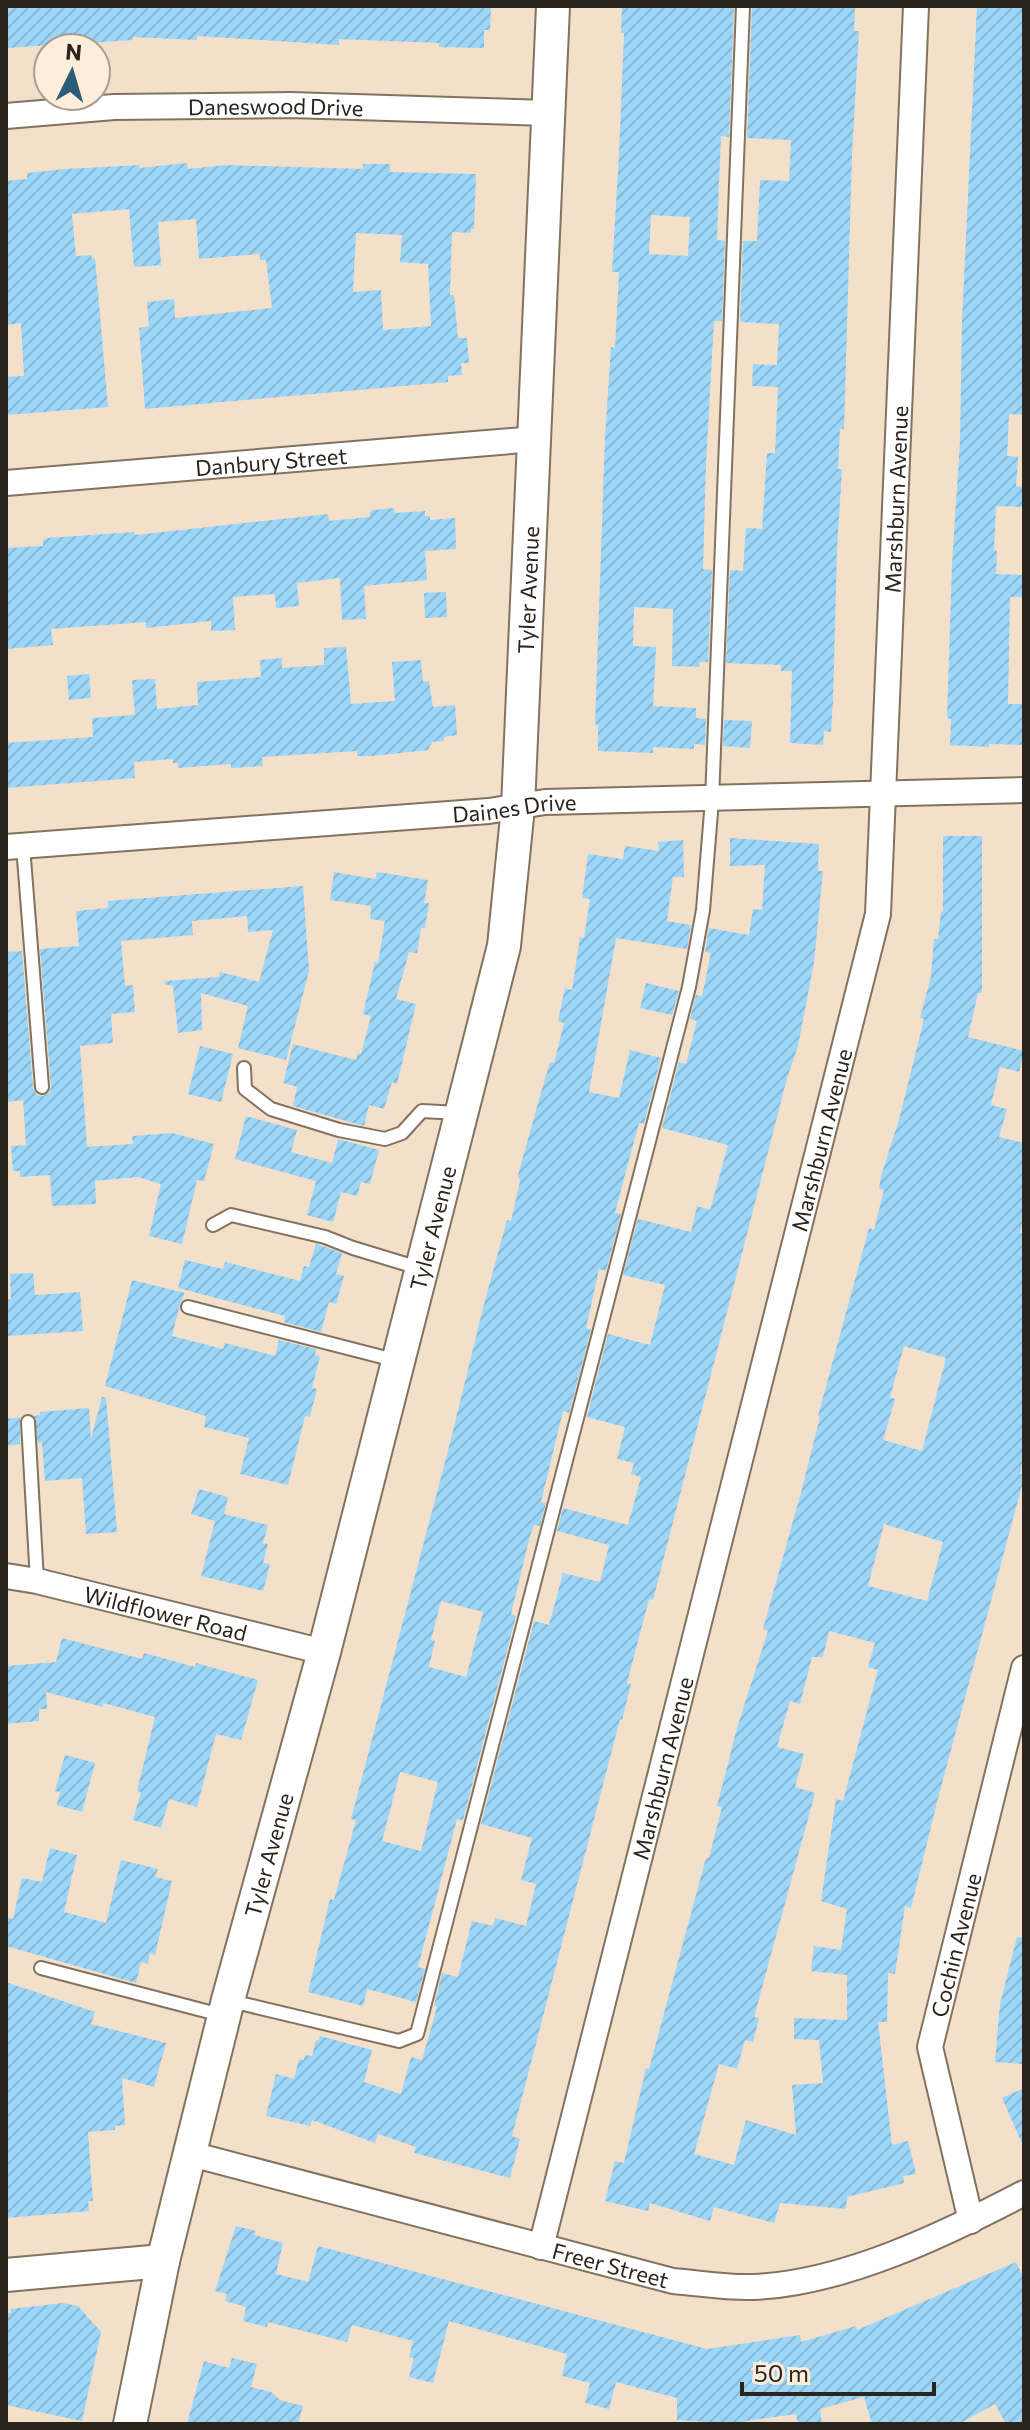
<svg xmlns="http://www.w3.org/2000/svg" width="1030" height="2430" viewBox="0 0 1030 2430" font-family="Commissioner,sans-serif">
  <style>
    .building { fill: url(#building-hatch); fill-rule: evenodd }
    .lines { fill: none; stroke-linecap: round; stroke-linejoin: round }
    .lane-casing { stroke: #82725e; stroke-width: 16 }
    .street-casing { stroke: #82725e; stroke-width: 28 }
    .secondary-casing { stroke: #82725e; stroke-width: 36 }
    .lane { stroke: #fff; stroke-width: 12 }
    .street { stroke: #fff; stroke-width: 24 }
    .secondary { stroke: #fff; stroke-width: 32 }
    .labels { text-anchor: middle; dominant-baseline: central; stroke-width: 8; stroke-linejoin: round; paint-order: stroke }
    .street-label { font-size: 22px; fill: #2b241c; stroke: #fdeedc }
  </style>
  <defs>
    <pattern id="building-hatch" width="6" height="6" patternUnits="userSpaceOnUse" patternTransform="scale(2)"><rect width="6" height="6" fill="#9cd6f9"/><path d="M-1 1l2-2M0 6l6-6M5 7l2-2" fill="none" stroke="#87b8d5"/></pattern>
  </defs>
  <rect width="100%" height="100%" fill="#f3e0ca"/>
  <path class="building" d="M6 6H464L491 8 490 30H484V48L439 47V43L339 39V45L197 36V40L133 37V40L6 48Z
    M622 6H734L729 137 721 136 719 183 717 240 725 241 722 321H714L706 463 703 569 712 570 708 662H700L699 667 672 666 673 609 634 607 633 646 656 647 653 706 696 708V718L706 719 705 745 694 744V749L653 747V753L598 751V725L595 724 605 437 611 347 615 348 619 272H612L619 153 624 33H621ZM651 215 690 217 688 256 649 254Z
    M752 6H855L854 31H859L852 154 844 429H840L838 469H842L837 550 833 701 831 732 824 731 823 745 790 743 792 671H781V665L726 663 730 570 743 571 746 528 762 529 767 453H775L778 387 752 386 753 364 777 365 779 324 740 322 743 241H757L760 180 789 181 791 140 747 138Z
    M977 6H1024V415L1009 414 1007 456 1018 457 1016 486 1024 487V507L996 506 994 550 997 551 996 574 1024 575V597H1010L1008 704H1024V745L989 744V747L950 745 951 719 947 718 952 564 960 442 962 321Z
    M187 163 188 169 226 165 363 169V164H390V172L476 174 474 229H471V233L452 232 450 295H454L458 338H467L469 363H461L462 375 448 376V382L145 409 139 328 149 326 147 302 174 299 175 318 272 308 266 260H260V254L199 259 196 219 158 222 161 265 134 267 129 209 72 214 76 256 91 255 92 258H95L108 407 6 415V377L24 376 21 323 6 325V181L27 179V173L65 169 139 165V168ZM356 233 402 235 400 262 428 264 431 326 383 330 381 290 353 292Z
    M394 508 395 513 425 511V516H430V520L455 518 456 549 425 551 427 580 364 586 366 619 342 620 340 578 297 583 299 606 276 608 275 594 233 597 235 630 211 631V621L146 628V622L51 629 53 645 6 649V548L43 546V540L47 538 134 532 135 535 328 514 329 521 370 517V512L373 510Z
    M446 592 447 617 425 618 424 593Z
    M346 647 351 704 395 701 392 662 421 660 423 682 429 681 433 707 455 705 457 735 444 737V741L432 742 428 750 372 756H357V751L262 757 263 766 231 768V764L178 768V763H173V759L134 762 135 778 6 788V743L93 737 92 718 135 715 132 680 155 679 157 709 198 705 197 682 261 677 260 660 282 658V668L324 665V648Z
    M89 674 91 698 69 700 67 676Z
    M724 720 752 721 750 748 723 746Z
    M943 836H982V993H978L968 1037 1024 1051 1019 1072 1000 1067 991 1105 1007 1109 999 1137 1024 1143V1217L1020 1233 1024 1234V1456L1020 1474 1024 1475V1478L937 1802 911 1908 905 1906 895 1974 888 1973 887 2022H878L892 2145 908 2141 916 2174 903 2176 904 2183 847 2197 846 2209 780 2203 774 2223 714 2207 710 2221 650 2203 648 2211 634 2208 605 2201 615 2161 624 2163 646 2068 649 2069 706 1858H709L722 1807 717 1806 737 1728 768 1631 763 1629 802 1489 820 1417 818 1416 869 1228 874 1230 884 1190 879 1189 881 1176 899 1120 924 1019 920 1018 931 976 934 939H938L941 912H943ZM904 1346 946 1358 922 1451 883 1440 895 1399 890 1397ZM884 1524 943 1542 927 1601 868 1586ZM829 1631 875 1643 868 1667 878 1670 843 1801 836 1799 821 1901 847 1909 841 1950 814 1946 811 1971 847 1975V2020L794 2018V2039L819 2040 823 2083 792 2085 796 2135 746 2120 734 2165 694 2154 719 2064 737 2069 745 2040 753 2042 759 2018 754 2017 815 1793 795 1787 804 1754 777 1747 790 1701 800 1704 812 1657H823Z
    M730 838 819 844 818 871H823L814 962 798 1046 787 1078 653 1600 649 1599 627 1683 631 1684 622 1720 620 1719 512 2136 520 2139 510 2178 414 2153 416 2147 378 2134 375 2143 312 2120 310 2126 266 2116 276 2074 294 2079 299 2059 304 2060 305 2055 312 2056 316 2040 319 2041 320 2036 372 2050 364 2082 401 2094 411 2057 422 2060 437 2007 434 2006 442 1973 458 1977 472 1921 493 1926 495 1918 526 1926 536 1884 521 1880 532 1838 481 1824 534 1621 549 1625 563 1573 600 1582 609 1545 557 1531 563 1508 628 1525 641 1477 631 1474 634 1463 617 1459 625 1427 587 1417 608 1334 650 1345 665 1285 623 1275 638 1219 691 1232 697 1206 710 1210 728 1145 662 1128 679 1062 686 1064 697 1021 690 1019 696 995 702 996 711 953 705 952 709 928 749 935 753 909 762 910 765 865 730 866Z
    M683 840 684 877H673L667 921 691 925 687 949 616 938 589 1092 619 1098 630 1050 661 1058 644 1124 639 1123 626 1171 615 1213 621 1214 606 1271 599 1269 586 1328 591 1330 569 1413 563 1411 541 1502 546 1503 540 1526 534 1525 530 1536 511 1614 516 1616 463 1820 457 1819 418 1967 425 1969 416 2002 367 1989 363 2006 308 1992 330 1899 334 1900 356 1820 351 1819 450 1443 483 1308 507 1220 511 1221 520 1181 518 1175 538 1103 550 1062 554 1063 564 1023 558 1021 565 988 572 990 580 937 584 938 590 899 582 898 588 854 623 859 625 846 659 851 658 842ZM441 1601 483 1612 466 1677 429 1667 435 1641 431 1640ZM400 1772 438 1782 421 1851 382 1841Z
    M334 872 375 879 377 872 428 880 424 903H429L425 928H421L417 953 409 952 396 999 416 1004 397 1084 392 1082 384 1109 369 1105 364 1126 293 1106 297 1087 283 1083 293 1044 356 1060 358 1053 361 1054 371 1016 363 1014 375 962 378 963 385 921 370 919 371 906 330 900Z
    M303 886 309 971 286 1060 238 1048 248 1006 201 993 202 1030 178 1033 173 986 165 984V981L219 977 220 972 259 982 273 930 248 932 247 916 192 921 193 935 121 941 125 986 133 985 135 1012 111 1014 113 1043 80 1046 87 1147 133 1144 132 1136 172 1133 214 1144 204 1181 197 1180 182 1244 149 1236 161 1184 138 1177 95 1181 96 1204 52 1206 50 1175 20 1177V1171H13L11 1146 26 1145 23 1100 6 1102V952L22 951 33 1088 37 1095 43 1096 50 1092 51 1086 40 949 79 946 76 911 108 908V901Z
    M646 983 679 991 672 1015 640 1008Z
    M200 1046 233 1054 221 1102 188 1094Z
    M246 1116 297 1130 291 1152 332 1163 338 1139 379 1150 370 1184 361 1182 357 1196 341 1192 333 1222 307 1215 316 1181 235 1159Z
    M316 1244 342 1253 336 1274 344 1276 336 1304 329 1302 321 1332 284 1322 285 1316 178 1288 185 1260 223 1269 225 1262 300 1281 304 1266 309 1267Z
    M33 1273 35 1295 80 1292 83 1331 6 1336V1300L11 1299 10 1274Z
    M132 1280 185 1293 180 1304 172 1336 223 1349 225 1343 275 1356 279 1340 316 1349 315 1355 320 1356 312 1388 317 1389 310 1417 305 1416 288 1485 240 1474 249 1438 204 1427 206 1416 105 1386Z
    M102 1397H106L117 1532 86 1534 82 1478 45 1481 42 1442 38 1443 34 1416 40 1415V1412L89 1408 91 1439Z
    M20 1417V1444L6 1446V1419Z
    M199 1489 228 1497 224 1514 268 1525 263 1543 268 1544 263 1563 270 1564 263 1591 201 1576 215 1521 191 1514Z
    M62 1638 142 1659 144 1653 195 1667 196 1663 258 1680 241 1740 216 1734 197 1807 169 1799 161 1828 133 1820 141 1792 137 1791 155 1717 103 1703V1707L46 1692 47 1709H39V1721L6 1724V1666L56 1662Z
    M65 1755 95 1763 82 1812 57 1805 60 1792 55 1791Z
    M50 1848 77 1855 64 1912 106 1923 121 1860 158 1869 155 1877 172 1881 155 1955 150 1953 148 1964 141 1962 136 1983 6 1946V1917L13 1919 22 1878 42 1882Z
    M1017 1937 1024 1938V2064L995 2062 1000 2004Z
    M6 1982 95 2012 91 2024 166 2043 154 2087 122 2078 125 2125 115 2126V2130L88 2132 93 2201H88L89 2211 6 2218Z
    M1024 2088V2148L1002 2098Z
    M236 2226 256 2231 254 2235 283 2243 276 2274 308 2282 318 2246 707 2349 800 2335 801 2342 856 2326 857 2330 1016 2262 1024 2279V2424H1006L995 2404 959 2424H872L864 2397 820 2409 822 2424H798L796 2414 745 2421 744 2424 677 2420V2398L616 2382 609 2409 585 2403 590 2383 562 2376 567 2354 449 2321 433 2383 409 2377 414 2358 409 2357 413 2341 352 2325 347 2342 268 2322 267 2327 243 2321 246 2307 225 2301 227 2294 215 2291Z
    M63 2303 78 2306 101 2332 82 2421 6 2405V2313H11V2309Z
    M232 2358 257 2364 251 2387 271 2392 280 2400 303 2406 298 2424H187L204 2361 229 2368Z"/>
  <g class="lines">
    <defs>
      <path id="lane" d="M23 846 42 1087
        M244 1068 245 1089 271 1109 339 1130 385 1139 402 1133 422 1111 459 1113
        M213 1225 231 1215 325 1237 353 1248 422 1269
        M188 1307 398 1361
        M28 1422 37 1581
        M41 1968 221 2015
        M231 2001 399 2041 417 2034 689 987 703 910 712 800 743 6"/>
      <g id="street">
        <path id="s1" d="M6 116 114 107 290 105 547 113"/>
        <path id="s2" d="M6 483 536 439"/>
        <path id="s3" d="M6 847 489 811 545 802 1024 790"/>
        <path id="s4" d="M6 1576 37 1581 324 1652"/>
        <path id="s5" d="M191 2154 673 2281C699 2283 727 2288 753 2287 842 2284 946 2234 1024 2193"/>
        <path id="s6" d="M971 2221 930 2047 1024 1668"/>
        <path id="s7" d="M541 2247 878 914 916 6"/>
      </g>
      <g id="secondary">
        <path d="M6 2275 163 2261"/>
        <path id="s8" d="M130 2424 163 2261 228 2000 324 1652 504 946 518 807 553 6"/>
      </g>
    </defs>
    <use href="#lane" class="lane-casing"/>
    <use href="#street" class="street-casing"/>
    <use href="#secondary" class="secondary-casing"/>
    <use href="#lane" class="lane"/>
    <use href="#street" class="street"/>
    <use href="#secondary" class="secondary"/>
  </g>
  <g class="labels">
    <g class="street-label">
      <text stroke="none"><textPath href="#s1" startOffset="270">Daneswood Drive</textPath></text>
      <text stroke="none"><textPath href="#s2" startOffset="266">Danbury Street</textPath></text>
      <text stroke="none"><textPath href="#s7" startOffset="1790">Marshburn Avenue</textPath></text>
      <text stroke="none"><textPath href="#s8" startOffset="1882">Tyler Avenue</textPath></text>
      <text stroke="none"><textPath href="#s3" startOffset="510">Daines Drive</textPath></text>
      <text stroke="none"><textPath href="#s7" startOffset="1142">Marshburn Avenue</textPath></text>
      <text stroke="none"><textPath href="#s8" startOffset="1234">Tyler Avenue</textPath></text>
      <text stroke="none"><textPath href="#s4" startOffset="164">Wildflower Road</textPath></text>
      <text stroke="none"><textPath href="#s7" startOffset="494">Marshburn Avenue</textPath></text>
      <text stroke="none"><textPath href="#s8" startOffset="586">Tyler Avenue</textPath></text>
      <text stroke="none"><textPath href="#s6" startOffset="284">Cochin Avenue</textPath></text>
      <text stroke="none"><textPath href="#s5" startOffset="434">Freer Street</textPath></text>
    </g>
  </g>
  <rect width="1030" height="2430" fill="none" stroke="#2b241c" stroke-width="16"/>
  <g transform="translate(72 72) rotate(5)"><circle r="38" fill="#fdeedc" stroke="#a99d8f" stroke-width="2"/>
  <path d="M0-6L14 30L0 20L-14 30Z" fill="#2a5d79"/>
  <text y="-12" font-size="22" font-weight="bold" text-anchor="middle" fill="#2b241c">N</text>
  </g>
  <path d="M742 2382v12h192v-12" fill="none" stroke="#2b241c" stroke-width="4"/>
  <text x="754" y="2382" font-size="24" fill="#2b241c" stroke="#fdeedc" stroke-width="6" paint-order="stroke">50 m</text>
</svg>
